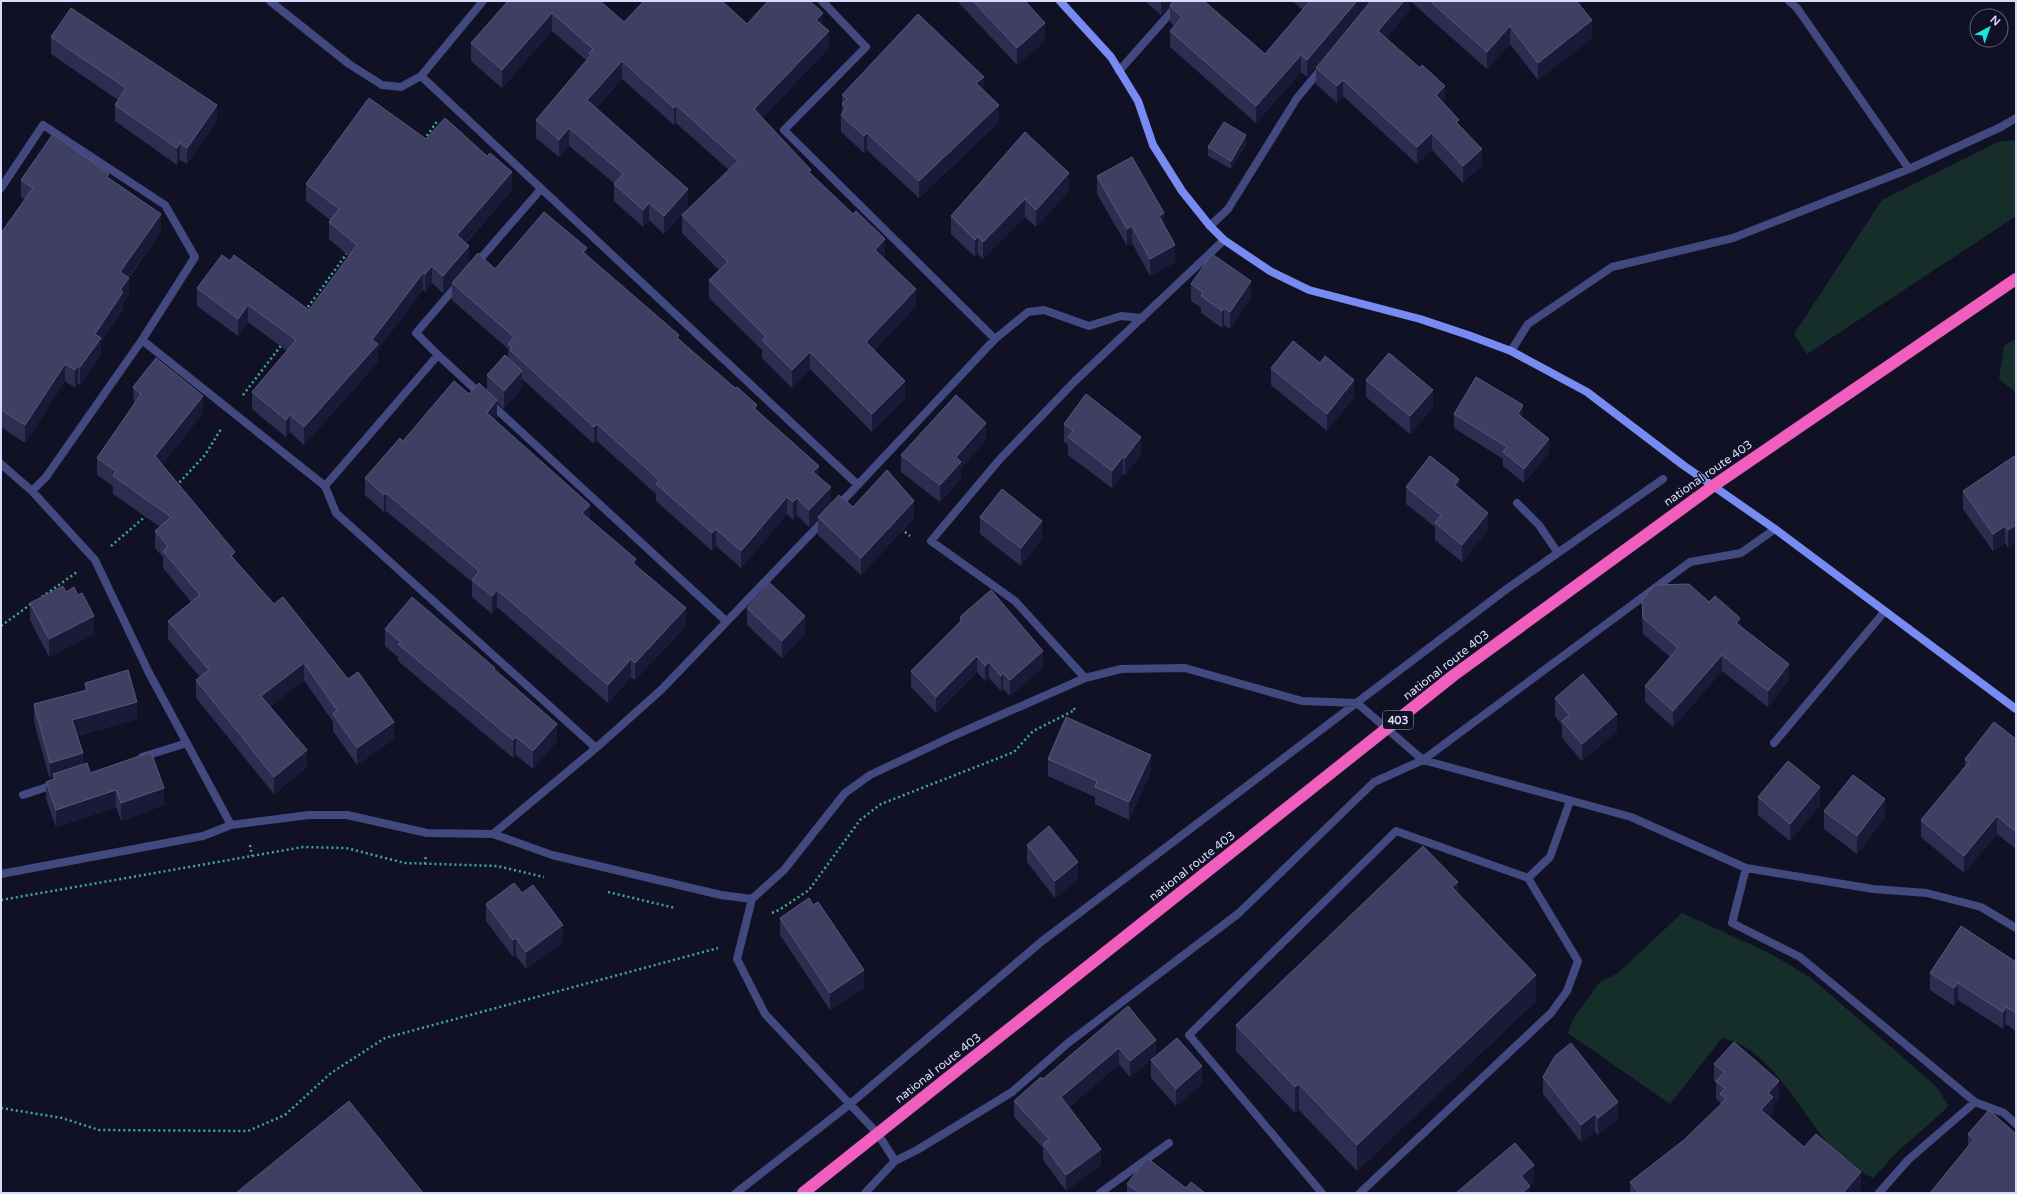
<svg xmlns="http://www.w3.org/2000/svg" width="2017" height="1194" viewBox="0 0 2017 1194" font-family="'Varela Round',sans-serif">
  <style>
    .green { fill: #152e29 }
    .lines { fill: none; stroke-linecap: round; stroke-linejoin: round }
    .path { stroke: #3bad92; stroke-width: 2.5; stroke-dasharray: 2 3; stroke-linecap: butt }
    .lane { stroke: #41497f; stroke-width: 8 }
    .street { stroke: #41497f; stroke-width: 8 }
    .secondary { stroke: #788bf3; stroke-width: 8 }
    .highway { stroke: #f05fbe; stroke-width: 12 }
    .wall { fill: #2d2c51 }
    .shaded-wall { fill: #1a1938 }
    .building { fill: #3f3f63; stroke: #57577b }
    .labels { text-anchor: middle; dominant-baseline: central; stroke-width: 3; stroke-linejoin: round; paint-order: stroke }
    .shield { fill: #111125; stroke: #9c9ebb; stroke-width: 1 }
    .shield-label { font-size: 11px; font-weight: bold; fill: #d8dbfb }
    .street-label { font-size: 12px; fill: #d8dbfb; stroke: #111125 }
  </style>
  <rect width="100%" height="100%" fill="#111125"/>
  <path class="green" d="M2016 140V216L1807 354 1794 334 1882 200 1998 142Z
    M2016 339V393L1999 379 2004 346Z
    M1682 913 1769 953 1811 978 1935 1085 1948 1105 1946 1109 1897 1152 1873 1178C1858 1171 1836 1153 1825 1140 1798 1107 1767 1046 1722 1038L1670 1104 1568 1033 1573 1019 1599 983 1618 973Z"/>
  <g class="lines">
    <path class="path" d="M424 140 438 120
      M305 311 348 252
      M243 395 283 343
      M176 486 205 455 221 429
      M901 529 910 536
      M111 546 147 515
      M42 597 77 572
      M1 626 31 604
      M250 845 252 856
      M425 864 426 854
      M608 892 675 908
      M1 900 303 847 346 848 405 863 497 866 544 877
      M772 913 779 910 809 890 860 820 881 804 1014 752 1033 731 1075 710 1073 707
      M1 1108 62 1118 99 1130 248 1131 285 1115 331 1073 385 1038 718 948"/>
    <path class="lane" d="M1119 71 1181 1
      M1528 878 1550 857 1570 801
      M1322 1193 1189 1035 1396 831 1528 878 1578 961 1567 991 1551 1013 1360 1193"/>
    <path class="street" d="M270 1 349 64 382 85 401 87 421 76 483 1
      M822 1 866 47 784 130 995 339
      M1789 1 1797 8 1909 169
      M421 76 858 485
      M1 188 43 125 165 205 195 257 142 340 46 477 32 491
      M1210 226 1228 209 1297 98 1322 68
      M475 265 541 189
      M458 284 416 333 438 355 726 621
      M142 340 325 486
      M1511 351 1528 324 1612 267 1733 238 1909 169 2001 127 2016 118
      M438 355 325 486 336 513 596 748
      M1 464 32 491 95 560 149 673 231 825
      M1517 503 1539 525 1558 553
      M837 507 995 339 1028 312 1044 310 1089 326 1121 316 1142 318
      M1085 678 1015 601 931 541 1000 459 1075 381 1224 240
      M1774 743 1885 611
      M142 757 187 743
      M23 795 56 784
      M493 834 596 748 662 689 825 519
      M1746 868 1732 923 1800 957 1975 1102 2004 1113 2016 1124
      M1 874 203 836 231 825 309 815H347L427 833 493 834 552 855 721 895 752 899 784 870 845 793 870 775 953 736 1085 678 1121 669 1185 668 1302 701 1357 703 1423 760 1631 817 1746 868 1873 889 1927 893 1981 907 2016 928
      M752 899 737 959 765 1014 878 1134 895 1161 865 1193
      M895 1161 917 1150 1012 1092 1068 1043 1239 913 1374 782 1423 760 1690 562 1741 553 1775 529
      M736 1193 850 1104 1041 942 1508 588 1663 479
      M1100 1193 1169 1143
      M1879 1193 1908 1160 1975 1102"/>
    <path class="secondary" d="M1060 1 1111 57 1138 101 1153 145 1182 191 1210 226 1224 240 1270 271 1309 290 1420 319 1468 335 1511 351 1587 392 1683 465 1775 529 2016 709"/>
    <path class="highway" d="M803 1193 1454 675 1713 486 2016 279"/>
  </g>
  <path class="wall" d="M508 1 624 22 823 26 829 48 762 118 811 175 885 256 883 258 916 306 874 351 905 399 872 432 810 369 792 388 762 358V350L709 298V280L719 270 682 233V215L729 170 676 123 674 125 622 79 596 108 688 207 664 234 649 220 643 227 614 201V183L569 146 559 157 536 138V120L587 61 552 31 502 88 471 61V43Z
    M957 1H1025L1045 41 1017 65Z
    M1145 1H1204L1265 54 1303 10 1292 1H1371L1307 77 1301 72 1256 123 1170 47V31L1174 26 1170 22V6L1161 15Z
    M1410 1V10L1386 38 1445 102 1444 103 1459 125 1482 165 1463 183 1432 150 1417 164 1343 96 1337 103 1316 84V68Z
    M1410 1H1581V7L1592 38 1538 80 1510 44 1487 69Z
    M51 37 217 121 187 164 180 160 177 165 115 121V105L118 100 51 54Z
    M984 91 999 122 919 198 867 150 864 153 841 132V115L842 113V95Z
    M1025 132 1069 191 1036 227 1025 217 983 259 978 254 975 257 951 234V216Z
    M426 139 512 190 466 243 469 263 495 269 587 255 757 410 819 477 831 503 914 518 861 575 818 535V519L809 527 797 515 793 520 787 514 741 568 716 546 712 551 656 501V494L597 441 594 444 522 379V388L504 409 497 402V417L495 420 590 520 636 565 686 626 635 680 631 677 608 703 497 607 492 614 472 597V582L386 511 384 512 365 495V478L403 441 469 394 487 390V375L508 357V349L452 300V283L443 293 432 283 425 292 423 290 378 349V362L304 445 290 432 286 437 252 409V392L287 351 248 322 238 336 197 306V288L230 261 309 310 349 256 329 239V222L330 220 306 201V184Z
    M1246 144 1231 169 1208 156V147Z
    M1097 176 1164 225 1175 262 1150 276 1132 243 1127 246 1097 194Z
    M109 178 161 231 129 278V295L123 303V310L101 342V355L80 385 78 383 75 388 65 381 25 443 1 427V233L25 200 21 197V180Z
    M1191 284 1251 298 1230 329 1224 325 1222 328 1201 313V308L1191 301Z
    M1271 368 1354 397 1327 431 1271 385Z
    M1366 380 1433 407 1410 434 1366 397Z
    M133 387 203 413 162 465 235 560 394 739 357 765 333 731V722L304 680 270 707 307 767 274 794 196 698V680L200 677 168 639V621L191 602 163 568V557L155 548V531L160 527 113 494V486L97 475V458L134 405Z
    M1454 414 1523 419 1549 453 1524 483 1503 466V459L1454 428Z
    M1064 424 1141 454 1125 475 1123 474 1112 488 1068 455V445L1064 442Z
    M986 440 961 468V479L940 502 901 472V455Z
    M2016 455V542L2008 548 2005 543 1993 551 1963 509V491Z
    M1406 487 1459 489 1488 530 1462 562 1435 540V527L1406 504Z
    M980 517 1042 538 1021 566 980 534Z
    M66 592 94 634 49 657 30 620V603Z
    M1642 600 1709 602 1740 625 1789 680 1768 707 1722 671 1673 727 1645 702V686L1670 657 1643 634 1642 616Z
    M747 608 805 634 782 658 747 625Z
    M960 617 1043 667 1010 696 1003 689 1001 691 989 678 985 681 977 672 936 713 911 687V671L960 622Z
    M2016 628V663L2015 662V630Z
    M385 629 495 671 557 741 533 769 516 755 513 758 398 661V657L385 646Z
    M85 683 137 719 77 736 83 764 90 773 164 805 121 821 116 807 56 827 46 799V782L50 780 34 722V704L85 691Z
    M1555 698 1617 731 1582 761 1562 738V725L1555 716Z
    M2016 739V849L1997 834 1964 873 1921 837V820L1965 766V759Z
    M1048 759 1151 772 1129 820 1095 804V797L1048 776Z
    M1758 797 1820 805 1790 841 1758 815Z
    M1824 811 1885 817 1857 854 1824 829Z
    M1027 845 1078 879 1055 898 1027 862Z
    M1458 893 1536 1001 1357 1171 1299 1110 1295 1113 1236 1051V1025Z
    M486 904 563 942 526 969 516 956 513 957 486 921Z
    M813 905 864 988 830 1010 780 935V918Z
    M2016 962V1031L2006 1024 2003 1029 1958 1000 1954 1006 1930 990V973Z
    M1128 1006 1156 1056 1130 1077 1119 1064 1069 1107 1101 1165 1066 1191 1043 1160V1148L1014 1117V1101L1043 1079Z
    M1151 1060 1202 1084 1176 1106 1151 1078Z
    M1714 1064 1779 1099 1773 1105V1114L1770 1117 1804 1147 1861 1189 1857 1193H1630V1182L1684 1140 1720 1105V1102L1716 1099V1083L1714 1081Z
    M1543 1077 1618 1119 1598 1135 1595 1131 1581 1142 1543 1094Z
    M1968 1134H2016L1968 1147Z
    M1127 1184 1186 1188 1205 1193H1127Z"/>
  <path class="shaded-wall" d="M1161 1H1174L1161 15Z
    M1357 1H1371L1307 77V60Z
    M1404 1H1410V10L1378 48V31Z
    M1577 1H1581V15L1577 2Z
    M552 13V31L502 88V70Z
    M823 13V30L816 20Z
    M1592 20V38L1538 80V63Z
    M1045 23V41L1017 65V48Z
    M1510 26V44L1487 69V52Z
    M829 31V48L754 127V109Z
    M1301 55V72L1256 123V106Z
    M622 61V79L587 117V100Z
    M984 77V94L976 83Z
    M1343 80V96L1337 103V86Z
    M1445 86V102L1436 112V95Z
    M217 105V121L187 164V148Z
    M676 105V123L674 125V108Z
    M999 105V122L919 198V181Z
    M569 128V146L559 157V140Z
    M867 133V150L864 153V136Z
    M1432 133V150L1417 164V147Z
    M1246 135V144L1231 169V161Z
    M180 143V160L177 165V148Z
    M1482 149V165L1463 183V166Z
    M512 172V190L457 252V235Z
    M1069 173V191L1036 227V210Z
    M688 189V207L664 234V216Z
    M1025 199V217L983 259V242Z
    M649 203V220L643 227V210Z
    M1164 213V230L1159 216Z
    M161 214V231L120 289V272Z
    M1132 226V243L1127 246V229Z
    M978 236V254L975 257V240Z
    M885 239V256L875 267V250Z
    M1175 245V262L1150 276V259Z
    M469 246V263L443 293V276Z
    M587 248V266L583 252Z
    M432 266V283L425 292V274Z
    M423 273V290L378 349V362L304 445V427Z
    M129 278V295L123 303V310L101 342V355L80 385V367L95 334 120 290Z
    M1251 281V298L1230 329V312Z
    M916 289V306L866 360V342Z
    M248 305V322L238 336V319Z
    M1224 308V325L1222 328V311Z
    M810 352V369L792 388V370Z
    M65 364V381L25 443V425Z
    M78 366V383L75 388V370Z
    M522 371V388L504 409V391Z
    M1354 380V397L1327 431V414Z
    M905 381V399L872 432V414Z
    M1433 390V407L1410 434V416Z
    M203 396V413L155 474V456Z
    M497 400V417L487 431V413Z
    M757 405V422L754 408Z
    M1523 405V420L1518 414Z
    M290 415V432L286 437V420Z
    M986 423V440L961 468V479L940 502V485L956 457Z
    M597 424V441L594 444V427Z
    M1141 437V454L1125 475V458Z
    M1549 439V453L1524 483V469Z
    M1123 457V474L1112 488V471Z
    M819 466V483L813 472Z
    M1459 479V497L1455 485Z
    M831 487V505L818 517V519L809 527V510Z
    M386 493V511L384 512V495Z
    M787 497V514L741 568V551Z
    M797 498V515L793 520V502Z
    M914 501V518L861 575V558Z
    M590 505V522L582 513Z
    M1488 513V530L1462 562V545Z
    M1042 521V538L1021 566V548Z
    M2016 525V542L2008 548V530Z
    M2005 526V543L1993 551V534Z
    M716 529V546L712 551V533Z
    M235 552V569L231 556Z
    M636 559V577L633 563Z
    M497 590V607L492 614V596Z
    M686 608V626L635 680V663Z
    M94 616V634L49 657V639Z
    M805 616V634L782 658V641Z
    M1740 618V634L1736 623Z
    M1043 651V667L1010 696V680Z
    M1722 655V671L1673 727V711Z
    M977 656V672L936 713V697Z
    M631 659V677L608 703V685Z
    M989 662V678L985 681V666Z
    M304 663V680L261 714V696Z
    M1789 664V680L1768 707V691Z
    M1003 673V689L1001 691V676Z
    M137 702V719L72 737V720Z
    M1617 714V731L1582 761V744Z
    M394 722V739L357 765V748Z
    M557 724V741L533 769V751Z
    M516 737V755L513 758V740Z
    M307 750V767L274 794V777Z
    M83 753V770L53 774V780L50 781V763Z
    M1151 755V772L1129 820V802Z
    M1820 787V805L1790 841V824Z
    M164 788V805L121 821V803Z
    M116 790V807L56 827V810Z
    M1885 799V817L1857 854V836Z
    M1997 816V834L1964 873V856Z
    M1078 862V879L1055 898V881Z
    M1458 882V907L1452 887Z
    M563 925V942L526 969V952Z
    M516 938V956L513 957V940Z
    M864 970V988L830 1010V993Z
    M1536 975V1001L1357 1171V1145Z
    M1958 983V1000L1954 1006V988Z
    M2006 1007V1024L2003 1029V1012Z
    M1156 1040V1056L1130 1077V1061Z
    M1119 1048V1064L1061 1113V1097Z
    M1202 1066V1084L1176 1106V1089Z
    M1779 1081V1099L1773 1105V1114L1761 1127V1110L1768 1093Z
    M1299 1084V1110L1295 1113V1087Z
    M1618 1102V1119L1598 1135V1118Z
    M1595 1114V1131L1581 1142V1125Z
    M1101 1149V1165L1066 1191V1175Z
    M1534 1165V1182L1521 1193V1176Z
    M1861 1172V1189L1857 1193H1843Z
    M1530 1186V1193H1522Z"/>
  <path class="building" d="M508 1H600L624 22 644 1H722L747 24 768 1H810L823 13 816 20 829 31 754 109 811 170 809 172 853 214 856 211 885 239 875 250 916 289 866 342 905 381 872 414 810 352 792 370 762 340 766 337 709 280 728 262 682 215 738 161 676 105 674 108 622 61 587 100 688 189 664 216 649 203 643 210 614 184 623 174 569 128 559 140 536 120 591 55 589 53 593 49 552 13 502 70 471 43Z
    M973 1H1025L1045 23 1017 48Z
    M1173 1H1204L1265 54 1310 1H1357L1307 60 1301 55 1256 106 1170 31 1182 17 1170 6Z
    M1371 1H1404L1378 31 1420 68 1422 65 1445 86 1436 95 1459 120 1456 122 1482 149 1463 166 1432 133 1417 147 1343 80 1337 86 1316 68Z
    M1430 1H1577V2L1592 20 1538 63 1510 26 1487 52Z
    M71 8 217 105 187 148 180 143 177 148 115 105 126 88 51 37Z
    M918 14 984 77 976 83 999 105 919 181 867 133 864 136 841 115 846 108 842 104 847 99 842 95Z
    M369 98 426 139 445 118 487 156 490 153 512 172 457 235 469 246 443 276 432 266 425 274 423 273 372 340 378 344 304 427 290 415 286 420 252 392 296 340 248 305 238 319 197 288 222 255 230 261 234 255 309 310 357 245 329 222 339 209 306 184Z
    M1224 122 1246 135 1231 161 1208 147Z
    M1025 132 1069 173 1036 210 1025 199 983 242 978 236 975 240 951 216Z
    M53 134 109 174 107 177 161 214 120 272 129 278 120 290 123 292 95 334 101 338 80 367 78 366 75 370 65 364 25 425 1 410V233L33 188 21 180Z
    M1132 157 1164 213 1159 216 1175 245 1150 259 1132 226 1127 229 1097 176Z
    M544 212 587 248 583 252 679 335 677 338 735 388 737 387 757 405 754 408 819 466 813 472 831 487 809 510 797 498 793 502 787 497 741 551 716 529 712 533 656 484 659 480 597 424 594 427 510 350 512 348 508 344 514 337 452 283 478 253 495 269Z
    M1212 254 1251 281 1230 312 1224 308 1222 311 1201 296 1203 292 1191 284Z
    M1293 341 1320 363 1325 356 1354 380 1327 414 1271 368Z
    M1389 353 1433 390 1410 416 1366 380Z
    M505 355 522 371 504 391 487 375Z
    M156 358 203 396 155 456 235 552 231 556 274 604 283 597 348 679 358 672 394 722 357 748 333 714 337 710 304 663 261 696 307 750 274 777 196 680 209 670 168 621 200 595 163 551 168 546 155 531 171 517 113 476 116 471 97 458 141 394 133 387Z
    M1476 377 1523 405 1518 414 1549 439 1524 469 1503 452 1507 447 1454 414Z
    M454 381 469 394 479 383 497 400 487 413 590 505 582 513 636 559 633 563 686 608 635 663 631 659 608 685 497 590 492 596 472 580 479 571 386 493 384 495 365 478 400 438 403 441Z
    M1086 394 1141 437 1125 458 1123 457 1112 471 1068 437 1073 431 1064 424Z
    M956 395 986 423 956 457 961 462 940 485 901 455Z
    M2016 455V525L2008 530 2005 526 1993 534 1963 491Z
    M1430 456 1459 479 1455 485 1488 513 1462 545 1435 523 1441 515 1406 487Z
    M887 470 914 501 861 558 818 517 839 495 853 507Z
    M1002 489 1042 521 1021 548 980 517Z
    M770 583 805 616 782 641 747 608Z
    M1689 584 1709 602 1715 596 1740 618 1736 623 1789 664 1768 691 1722 655 1673 711 1645 686 1678 648 1643 618 1642 600 1655 585Z
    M63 586 66 592 74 587 78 595 82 593 94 616 49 639 30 603Z
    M991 590 1043 651 1010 680 1003 673 1001 676 989 662 985 666 977 656 936 697 911 671 962 620 960 617Z
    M412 597 495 668 494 669 557 724 533 751 516 737 513 740 398 644 401 642 385 629Z
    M128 670 137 702 72 720 83 753 50 763 34 704 87 690 85 683Z
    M1583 674 1617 714 1582 744 1562 721 1569 715 1555 698Z
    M1066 717 1151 755 1129 802 1095 787 1097 781 1048 759Z
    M1994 722 2016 739V832L1997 816 1964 856 1921 820 1969 762 1965 759Z
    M151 752 164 788 121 803 116 790 56 810 46 782 55 779 53 774 87 763 90 773Z
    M1788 761 1820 787 1790 824 1758 797Z
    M1853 775 1885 799 1857 836 1824 811Z
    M1049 826 1078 862 1055 881 1027 845Z
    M1423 846 1458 882 1452 887 1536 975 1357 1145 1299 1084 1295 1087 1236 1025Z
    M514 883 522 893 533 885 563 925 526 952 516 938 513 940 486 904Z
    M809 898 813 905 818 902 864 970 830 993 780 918Z
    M1961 926 2016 962V1013L2006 1007 2003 1012 1958 983 1954 988 1930 973Z
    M1128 1006 1156 1040 1130 1061 1119 1048 1061 1097 1101 1149 1066 1175 1043 1144 1049 1139 1014 1101 1041 1077 1043 1079Z
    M1177 1038 1202 1066 1176 1089 1151 1060Z
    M1734 1042 1779 1081 1768 1093 1773 1097 1761 1110 1804 1147 1816 1134 1861 1172 1843 1193H1639L1630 1182 1684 1140 1726 1099 1720 1094 1725 1089 1716 1081 1724 1072 1714 1064Z
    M1571 1043 1618 1102 1598 1118 1595 1114 1581 1125 1543 1077 1555 1056Z
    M349 1101 423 1193H236Z
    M1989 1110 2016 1134V1193H1930L1974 1139 1968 1134Z
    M1515 1143 1534 1165 1521 1176 1530 1186 1522 1193H1456Z
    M1147 1158 1186 1188 1191 1182 1205 1193H1139L1127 1184Z"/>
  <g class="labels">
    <rect class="shield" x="1383" y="711" width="30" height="18" rx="3"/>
    <g class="shield-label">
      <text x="1398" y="720">403</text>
    </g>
    <g class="street-label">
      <text transform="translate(1708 473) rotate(-35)">national route 403</text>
      <text transform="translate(1446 665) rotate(-38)">national route 403</text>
      <text transform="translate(1192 866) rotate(-38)">national route 403</text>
      <text transform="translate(938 1068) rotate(-38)">national route 403</text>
    </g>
  </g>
  <rect width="2017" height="1194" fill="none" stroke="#d8dbfb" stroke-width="4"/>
  <g transform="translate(1989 28) rotate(41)"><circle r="19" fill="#111125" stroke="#61627b"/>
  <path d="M0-3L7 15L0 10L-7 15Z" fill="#16e9da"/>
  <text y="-6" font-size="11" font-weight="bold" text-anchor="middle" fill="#d8dbfb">N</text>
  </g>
</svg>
